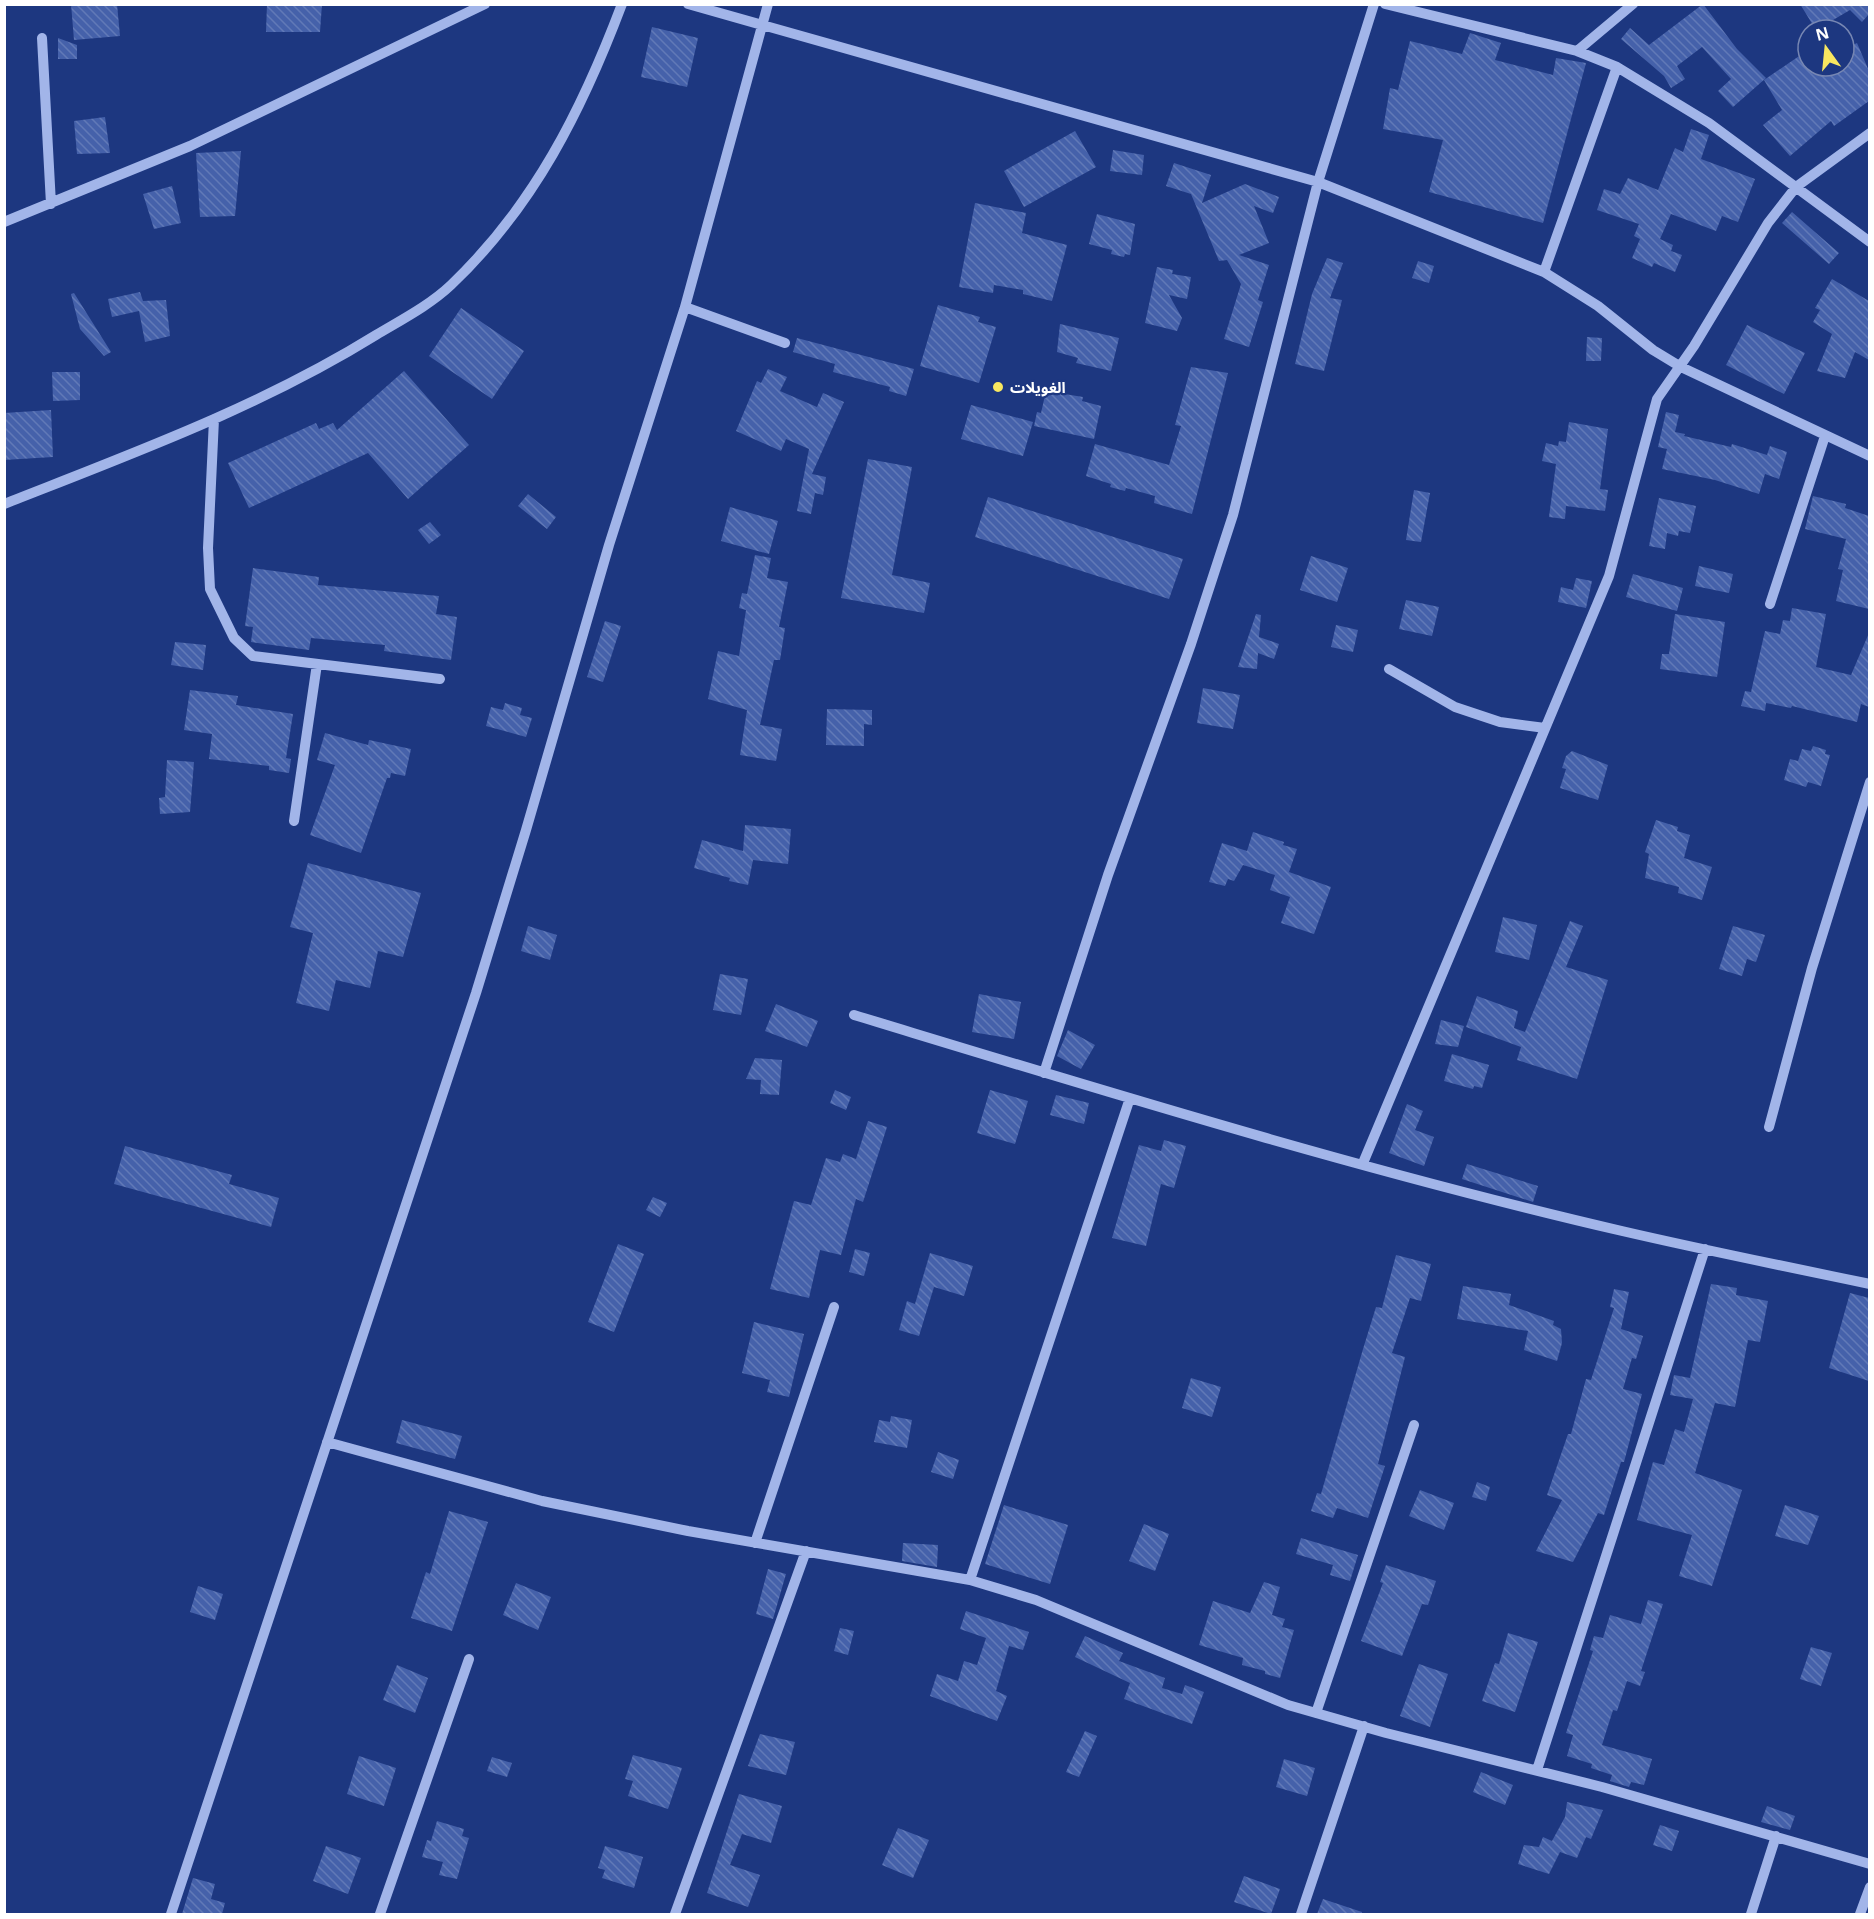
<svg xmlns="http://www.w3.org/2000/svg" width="1874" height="1919" viewBox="0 0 1874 1919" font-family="'Open Sans','Noto Sans Arabic',sans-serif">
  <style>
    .building { fill: url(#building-back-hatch) }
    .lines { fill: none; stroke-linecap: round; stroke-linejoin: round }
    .minor { stroke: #a2b5e9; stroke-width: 10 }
    .poi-dot { fill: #f8e760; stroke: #1d3780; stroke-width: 2 }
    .labels { text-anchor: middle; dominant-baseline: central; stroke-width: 4.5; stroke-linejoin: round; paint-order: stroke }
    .poi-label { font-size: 15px; font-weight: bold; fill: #fff; stroke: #1d3780; text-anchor: start }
  </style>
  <defs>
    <pattern id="building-back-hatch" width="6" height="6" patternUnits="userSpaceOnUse" patternTransform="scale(1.5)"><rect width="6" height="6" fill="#4561aa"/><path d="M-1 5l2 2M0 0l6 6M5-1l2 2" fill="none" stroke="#6179b7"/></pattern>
  </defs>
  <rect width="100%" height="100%" fill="#1d3780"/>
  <path class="building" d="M71 4H117L120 36 74 40Z
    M267 4H322L320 32H266Z
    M1703 4 1737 49 1766 78 1733 107 1718 91 1731 79 1702 47 1677 66 1685 79 1671 88 1664 76 1621 39 1630 28 1649 45Z
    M1800 4H1869V14L1862 22 1850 10 1816 30Z
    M652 27 698 38 687 87 641 77Z
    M1470 33 1501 43 1495 60 1553 75 1556 58 1586 63 1543 223 1429 192 1443 140 1383 129 1390 88 1398 90 1410 41 1462 54Z
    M58 38 77 45V59H58Z
    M1857 43 1869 71V101L1834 126 1831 121 1790 156 1763 125 1782 110 1764 80 1808 50V66H1844V49Z
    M105 117 110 153 77 154 74 121Z
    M1691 129 1709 135 1701 159 1755 179 1738 222 1722 216 1716 231 1671 214 1660 239 1673 245 1671 251 1682 255 1675 272 1654 263 1652 267 1632 258 1640 239 1634 236 1639 224 1597 210 1604 189 1620 194 1628 178 1658 190 1675 148 1683 152Z
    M1075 131 1096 167 1024 207 1004 171Z
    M1113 150 1144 155 1142 175 1110 171Z
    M241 151 235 216 200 217 196 153Z
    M1174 163 1211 175 1202 203 1245 184 1279 197 1273 213 1254 206 1269 243 1239 255 1269 265 1258 300 1263 302 1249 347 1224 339 1241 284 1227 260 1219 261 1191 194 1166 186Z
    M172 186 181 223 154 229 143 194Z
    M975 203 1026 213 1022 233 1067 245 1052 301 1023 294V290L994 285 993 293 959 287Z
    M1792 212 1839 253 1829 264 1782 223Z
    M1097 214 1135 224 1130 255 1125 254 1124 257 1111 254 1112 250 1089 244Z
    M1327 258 1343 263 1330 298 1342 300 1324 371 1295 364 1312 294Z
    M1418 261 1434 266 1429 283 1412 278Z
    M1157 267 1173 270 1172 274 1191 277 1187 299 1169 295 1182 318 1177 331 1145 323Z
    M1832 279 1869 301V360L1855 352 1845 378 1817 371 1832 334 1813 322 1820 310 1815 308Z
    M140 292 143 301 166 300 170 336 145 342 139 311 112 317 108 299Z
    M74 293 111 352 104 356 80 329 71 294Z
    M938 305 980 317 978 322 996 327 979 383 920 366Z
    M461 308 524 351 492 399 429 356Z
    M1060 324 1119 338 1111 371 1076 363 1078 358 1057 352Z
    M1747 325 1805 353 1784 394 1726 365Z
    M1587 337 1602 338 1601 361H1586Z
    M797 338 914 369 906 396 889 391 890 387 833 372 835 364 793 352Z
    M1191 367 1228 373 1192 514 1154 503 1155 496 1126 488 1125 491 1110 487 1111 484 1086 476 1095 444 1169 465 1181 426 1175 425Z
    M768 369 787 377 780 391 817 407 823 393 844 402 812 474 826 477 823 495 815 493 811 514 797 511 809 449 786 439 781 451 736 431 757 381 761 383Z
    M404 371 469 445 408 499 368 453 249 508 228 463 316 423 319 429 333 423 337 430Z
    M52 372H80V400L53 401Z
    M1046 391 1083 397 1082 401 1101 406 1094 439 1034 426 1037 412 1041 413Z
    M971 405 1033 422 1023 456 961 439Z
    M51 410 53 457 4 460V413Z
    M1666 412 1679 415 1675 432 1685 434 1684 436 1731 447 1732 444 1767 455 1770 446 1787 452 1779 479 1765 474 1759 494 1715 480 1662 469 1667 449 1658 447Z
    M1569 422 1608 429 1600 489 1608 490 1605 511 1566 506 1565 519 1549 517 1556 464 1542 461 1546 443 1558 446 1559 441 1566 442Z
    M868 459 912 467 892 575 930 583 924 613 841 598Z
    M1414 490 1430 493 1421 542 1406 540Z
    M528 494 556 517 547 529 518 506Z
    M1813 496 1846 504 1845 508 1869 516V609L1836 601 1843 570 1838 569 1846 539 1805 529Z
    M988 497 1183 559 1169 599 975 537Z
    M1659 498 1696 506 1690 533 1679 531 1678 536 1667 533 1665 549 1649 546Z
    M730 507 778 521 769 554 721 541Z
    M430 522 441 535 429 544 418 530Z
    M755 555 771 558 767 578 788 582 779 627 785 628 780 660H774L760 725 782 729 776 761 740 755 747 710 708 699 718 651 739 656 746 610 739 608 742 593 747 594Z
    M1311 556 1348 568 1337 602 1300 590Z
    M1699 566 1733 574 1729 593 1695 586Z
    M253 568 319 577 318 585 439 596 436 614 457 617 451 660 384 651 385 645 311 638 309 650 251 642 253 627 245 626Z
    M1633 574 1683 588 1677 611 1626 597Z
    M1576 578 1592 581 1586 608 1558 602 1561 587 1573 590Z
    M1406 600 1439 607 1432 636 1399 629Z
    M1792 608 1826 614 1816 667 1851 675 1869 633V707L1861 704 1857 722 1792 706 1791 708 1766 703 1765 711 1741 706 1745 691 1751 692 1765 631 1780 634 1783 620 1790 621Z
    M1256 614 1261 615 1259 637 1279 644 1274 659 1258 653 1257 669 1238 667Z
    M1675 614 1725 622 1717 677 1660 669 1662 654H1669Z
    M605 621 621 626 603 682 587 677Z
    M1336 625 1358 630 1353 652 1331 647Z
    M175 642 206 645 203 670 171 665Z
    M1203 688 1240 695 1233 729 1197 723Z
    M190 690 238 696 236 705 293 714 286 758 291 759 289 773 269 770V766L209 759 212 734 184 730Z
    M505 703 522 708 520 715 532 718 526 737 486 726 491 707 503 710Z
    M827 709 872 710V725L864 724V746L826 745Z
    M325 733 368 745 369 740 411 749 405 776 391 773 390 778H387L361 853 310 835 335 765 317 760Z
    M1813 746 1826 750 1825 754 1830 755 1821 786 1808 782 1806 787 1784 780 1790 759 1798 761 1802 749 1811 751Z
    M1572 751 1608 765 1598 800 1560 788 1566 769 1562 768 1566 756Z
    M167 760 194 762 190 812 160 814 159 798 165 797Z
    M1656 820 1678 827 1677 831 1690 835 1684 858 1712 867 1702 900 1678 893 1679 887 1645 878 1649 854 1645 852Z
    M745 825 791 829 788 864 753 860 748 885 729 881 730 878 694 868 702 840 743 851Z
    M1253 832 1284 842 1283 845 1297 849 1289 872 1331 887 1314 934 1281 923 1290 897 1270 890 1275 875 1243 865 1234 881 1228 879 1225 886 1209 882 1222 843 1247 851Z
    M308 863 421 893 403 957 378 951 370 988 336 980 329 1011 296 1003 313 933 290 927Z
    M1503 917 1537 925 1529 960 1495 952Z
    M1570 921 1583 926 1566 967 1608 980 1577 1079 1517 1060 1521 1047 1466 1027 1477 996 1518 1011 1514 1028 1525 1032Z
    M528 926 557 935 550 960 521 951Z
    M1733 926 1765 935 1756 962 1747 959 1742 976 1719 969Z
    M720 974 748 979 741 1015 713 1010Z
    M979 994 1021 1002 1014 1039 972 1032Z
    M776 1004 818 1021 807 1047 765 1031Z
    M1441 1020 1464 1026 1458 1047 1435 1044Z
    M1068 1030 1095 1045 1081 1069 1057 1056Z
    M1452 1054 1489 1065 1482 1088 1474 1086 1473 1089 1444 1081Z
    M755 1058 782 1060 779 1095 760 1094 761 1080 746 1079Z
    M835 1090 851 1097 846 1110 830 1103Z
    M990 1090 1028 1101 1015 1144 977 1133Z
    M1056 1095 1089 1103 1084 1124 1050 1115Z
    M1407 1104 1423 1111 1415 1130 1434 1137 1424 1166 1389 1153Z
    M868 1121 887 1127 863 1202 856 1199 841 1255 820 1250 809 1298 770 1289 794 1201 811 1205 826 1158 840 1162 843 1154 856 1159Z
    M1164 1140 1186 1146 1174 1188 1161 1184 1146 1246 1112 1238 1139 1145 1161 1151Z
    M125 1146 232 1175 229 1184 279 1198 271 1227 114 1184Z
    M1467 1164 1538 1186 1533 1202 1462 1179Z
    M653 1197 667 1203 660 1217 646 1210Z
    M618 1244 644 1254 614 1332 588 1322Z
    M855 1249 870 1253 864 1276 849 1272Z
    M930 1253 973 1266 964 1296 934 1287 919 1336 899 1330 907 1301 915 1304Z
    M1396 1255 1431 1264 1421 1301 1410 1298 1392 1353 1405 1357 1378 1464 1385 1466 1368 1518 1337 1508 1333 1518 1311 1511 1317 1493 1321 1494 1363 1349 1376 1307 1382 1308Z
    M1711 1284 1737 1288 1736 1295 1768 1301 1760 1342 1748 1340 1735 1407 1715 1403 1695 1473 1742 1490 1712 1586 1679 1576 1692 1535 1637 1520 1653 1462 1664 1465 1675 1429 1684 1432 1693 1399 1670 1395 1674 1375 1690 1378Z
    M1463 1286 1511 1294 1509 1305 1554 1321 1553 1325 1561 1329 1562 1343 1557 1361 1524 1350 1528 1331 1457 1319Z
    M1614 1289 1629 1292 1621 1329 1643 1336 1636 1359 1632 1358 1623 1389 1642 1394 1624 1462H1621L1604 1515 1598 1513 1573 1562 1536 1551 1562 1500 1547 1495 1568 1434H1571L1586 1379 1591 1380 1614 1308 1610 1307Z
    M1850 1293 1869 1298V1381L1829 1368Z
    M754 1322 804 1334 789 1397 767 1392 770 1380 742 1373Z
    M1191 1378 1221 1387 1212 1417 1182 1408Z
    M891 1416 912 1420 907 1448 874 1442 879 1420 890 1422Z
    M402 1420 462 1436 455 1459 396 1443Z
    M938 1452 959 1460 953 1479 931 1472Z
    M1477 1482 1490 1487 1486 1501 1472 1497Z
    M1420 1490 1454 1503 1444 1530 1409 1516Z
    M1004 1505 1068 1525 1050 1584 985 1564Z
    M1785 1505 1819 1516 1808 1545 1775 1536Z
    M449 1511 488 1522 452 1631 411 1618 426 1572 430 1574Z
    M1144 1524 1169 1534 1155 1571 1129 1561Z
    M1301 1538 1358 1555 1350 1581 1330 1575 1333 1565 1296 1554Z
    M903 1543 938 1545 937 1567 902 1561Z
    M1386 1565 1436 1581 1428 1605 1422 1604 1402 1656 1361 1641 1383 1583 1380 1582Z
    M768 1569 786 1574 773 1619 756 1614Z
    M1264 1582 1280 1587 1272 1615 1285 1619 1282 1627 1294 1630 1280 1678 1265 1674V1671L1242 1665 1243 1658 1199 1645 1213 1601 1250 1613Z
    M516 1583 551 1597 538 1630 503 1615Z
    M198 1586 223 1594 215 1620 190 1612Z
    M1648 1600 1663 1604 1641 1671 1645 1672 1640 1686 1627 1681 1617 1711 1613 1710 1602 1745 1652 1759 1644 1785 1631 1782 1629 1787 1610 1781 1612 1775 1591 1768 1592 1764 1567 1756 1573 1735 1566 1733 1593 1651 1590 1650 1594 1636 1603 1638 1610 1615 1641 1624Z
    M966 1611 1029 1632 1023 1650 1009 1646 996 1691 1007 1696 997 1721 930 1696 937 1674 958 1681 964 1661 977 1665 986 1638 960 1629Z
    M840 1628 854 1631 848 1655 834 1651Z
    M1508 1633 1538 1642 1515 1712 1482 1701 1495 1663 1499 1664Z
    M1085 1636 1123 1653 1119 1661 1165 1678 1162 1688 1182 1694 1185 1685 1204 1692 1192 1724 1124 1699 1130 1683 1075 1657Z
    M1811 1647 1832 1653 1821 1686 1800 1679Z
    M1419 1664 1448 1674 1430 1727 1400 1716Z
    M397 1665 428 1678 415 1713 383 1700Z
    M1085 1731 1097 1736 1079 1777 1066 1772Z
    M760 1734 795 1742 786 1775 748 1766Z
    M633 1755 682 1768 668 1809 628 1796 633 1781 625 1779Z
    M359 1756 396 1768 384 1806 347 1794Z
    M492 1757 512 1763 507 1777 487 1771Z
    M1284 1759 1315 1768 1307 1796 1276 1787Z
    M1481 1772 1513 1785 1505 1805 1473 1792Z
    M739 1794 782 1806 771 1843 742 1834 730 1865 760 1875 748 1907 707 1893Z
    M1567 1802 1603 1810 1591 1839 1586 1837 1577 1858 1560 1852 1549 1874 1518 1864 1524 1845 1539 1847 1543 1837 1552 1841 1565 1817Z
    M1767 1806 1795 1816 1790 1830 1761 1822Z
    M437 1821 464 1829 462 1836 469 1838 457 1879 439 1875 443 1862 422 1857 427 1840 431 1841Z
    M1660 1825 1679 1831 1672 1851 1653 1845Z
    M898 1828 929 1840 913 1878 882 1865Z
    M326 1846 361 1858 348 1894 313 1881Z
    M605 1846 643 1857 634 1888 602 1878 605 1870 598 1868Z
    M1244 1876 1280 1889 1271 1914 1234 1902Z
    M193 1878 215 1884 211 1899 225 1903 222 1914H182Z
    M1323 1899 1362 1912V1914H1317Z"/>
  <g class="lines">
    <path class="minor" d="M688 4 1318 182 1544 272 1598 306 1653 350 1681 367 1870 456
      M1385 4 1577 51 1617 67 1709 123 1870 242
      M42 38 51 204
      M1577 51 1633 4
      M4 222 190 146 485 4
      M1544 272 1617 67
      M685 307 785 343
      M214 419 208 548 210 589 234 638 253 656 440 679
      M4 504C131 454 260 407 376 335 401 320 430 305 451 285 534 206 582 110 622 4
      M1770 604 1825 436
      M1389 669 1455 707 1500 722 1545 728
      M294 821 317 664
      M854 1015C1108 1092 1363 1171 1622 1231 1704 1250 1787 1267 1870 1284
      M1044 1073 1108 875 1191 644 1233 515 1318 182 1374 4
      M1769 1127 1812 968 1870 782
      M1363 1163 1609 576 1657 399 1694 346 1768 223 1796 187 1870 133
      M327 1442 542 1501 688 1531 970 1580 1036 1600 1288 1705 1386 1733 1602 1787 1870 1864
      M755 1543 834 1307
      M970 1580 1130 1098
      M1316 1713 1414 1425
      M1537 1770 1705 1249
      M171 1914 476 993 526 830 609 545 685 307 768 4
      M380 1914 469 1659
      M675 1914 806 1551
      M1301 1914 1364 1726
      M1751 1914 1776 1836
      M1860 1914 1870 1887"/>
  </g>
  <circle class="poi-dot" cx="998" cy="387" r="6"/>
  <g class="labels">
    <g class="poi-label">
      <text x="1010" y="387">الغويلات</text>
    </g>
  </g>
  <rect width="1874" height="1919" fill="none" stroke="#ffffff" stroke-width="12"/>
  <g transform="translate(1826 48) rotate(345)"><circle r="28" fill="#1d3780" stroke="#7787b3" stroke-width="1.5"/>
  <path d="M0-4.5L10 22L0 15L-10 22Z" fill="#f8e760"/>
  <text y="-9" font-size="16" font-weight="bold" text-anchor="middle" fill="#ffffff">N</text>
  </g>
</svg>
